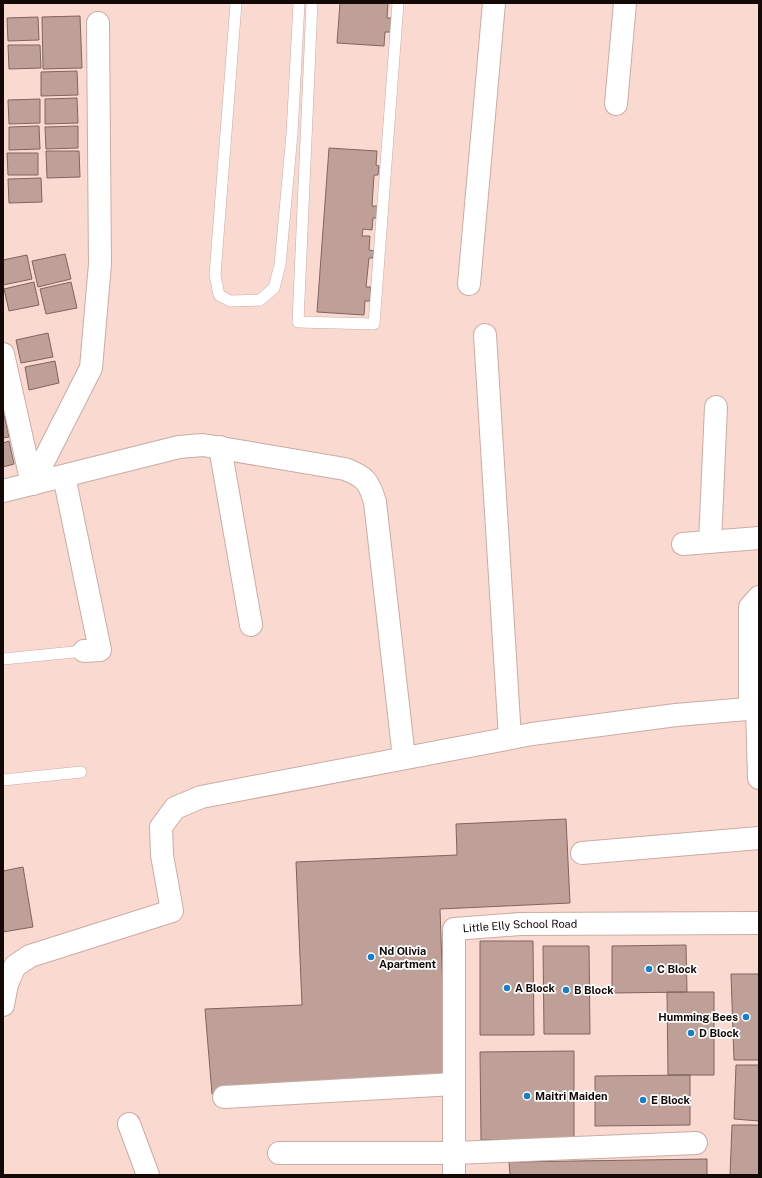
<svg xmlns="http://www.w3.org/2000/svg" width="762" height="1178" viewBox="0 0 762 1178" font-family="'Public Sans',sans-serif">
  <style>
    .building { fill: #bea099; stroke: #80645e }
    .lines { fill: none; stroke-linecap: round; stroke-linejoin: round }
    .lane-casing { stroke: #caaca4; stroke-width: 12 }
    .street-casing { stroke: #caaca4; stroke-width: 24 }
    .lane { stroke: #fff; stroke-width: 11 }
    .street { stroke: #fff; stroke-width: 22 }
    .poi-dot { fill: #1280ca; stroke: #fff; stroke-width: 1.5 }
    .labels { text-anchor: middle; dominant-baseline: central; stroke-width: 3.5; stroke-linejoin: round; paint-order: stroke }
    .street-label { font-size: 11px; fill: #130907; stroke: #fff }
    .poi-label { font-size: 11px; font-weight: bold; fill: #130907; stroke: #fff; text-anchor: start }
  </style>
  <rect width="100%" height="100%" fill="#fad9d1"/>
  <path class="building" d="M340 3H388L387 18H392L391 32H385L384 46 337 43Z
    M80 16 82 68 43 69 42 17Z
    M38 17 39 40 8 41 7 18Z
    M8 45H40L41 68 9 69Z
    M77 71 78 95 41 96V72Z
    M77 98 78 123 45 124V99Z
    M40 99V123L9 124 8 100Z
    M39 126 40 149 9 150V127Z
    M78 126V148L46 149 45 127Z
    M329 148 377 151 376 165 379 166 378 175H374L372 206H378L377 218H373L372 230 363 229 362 236H370L369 250 374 251 373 258H369L366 287H371L370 301H365L364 315 317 312Z
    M46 151H79L80 177 47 178Z
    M7 153H38V175H8Z
    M41 178 42 202 9 203 8 179Z
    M65 254 71 279 38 287 32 261Z
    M27 255 32 279 3 285V260Z
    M34 282 39 305 9 311 4 289Z
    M71 282 77 308 46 314 40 289Z
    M48 333 53 357 21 363 16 340Z
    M55 361 59 383 29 390 25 367Z
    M3 414H4L9 437 3 438Z
    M9 441 14 464 3 467V443Z
    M566 819 570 903 440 909 446 1079 212 1094 205 1009 302 1005 296 862 457 855 456 824Z
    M23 867 33 927 3 932V871Z
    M480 941H533L534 1035H480Z
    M686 945 687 992 612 993V946Z
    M543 946H589L590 1034H544Z
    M731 974H759V1060H734Z
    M667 992H714V1075H668Z
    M574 1051V1139L481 1140 480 1052Z
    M736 1065H759V1121L734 1119Z
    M690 1075V1125L595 1126V1076Z
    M732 1125H759V1175H730Z
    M707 1159V1175H510L509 1162Z"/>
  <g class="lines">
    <defs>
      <path id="lane" d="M236 3 215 275 219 295 230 301 260 300 274 288 280 265 292 134 299 3
        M312 3 298 322 374 324 398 3
        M3 659 84 651
        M3 780 81 772"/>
      <g id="street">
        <path d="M616 104 625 3"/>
        <path d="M469 284 494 3"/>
        <path d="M485 335 510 738"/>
        <path d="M3 354 32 484"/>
        <path d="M220 447 251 625"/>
        <path d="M64 476 100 650 84 651"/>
        <path d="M32 484 91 368 100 264 98 23"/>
        <path d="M3 491 179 447 203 445 345 469C366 477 369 482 375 502L404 758"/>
        <path d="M710 542 716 407"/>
        <path d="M683 544 759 538"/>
        <path d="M750 708V607L759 597"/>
        <path d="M757 708 759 778"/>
        <path d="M582 853 759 838"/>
        <path d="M3 1005 7 984 15 966 30 956 172 911 162 855 161 827 175 808 201 797 532 734 676 715 759 708"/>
        <path d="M224 1097 454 1084"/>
        <path d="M129 1124 148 1175"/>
        <path d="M279 1153H454L696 1143"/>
        <path id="s1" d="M454 1175V929L520 924 759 923"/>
      </g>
    </defs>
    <use href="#lane" class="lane-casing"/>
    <use href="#street" class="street-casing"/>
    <use href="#lane" class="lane"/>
    <use href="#street" class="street"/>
  </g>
  <g class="poi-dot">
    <circle cx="371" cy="957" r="4"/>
    <circle cx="649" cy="969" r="4"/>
    <circle cx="507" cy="988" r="4"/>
    <circle cx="566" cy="990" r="4"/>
    <circle cx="746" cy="1017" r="4"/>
    <circle cx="691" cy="1033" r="4"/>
    <circle cx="527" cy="1096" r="4"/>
    <circle cx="643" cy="1100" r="4"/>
  </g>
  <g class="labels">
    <g class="street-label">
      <text stroke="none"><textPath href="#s1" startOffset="312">Little Elly School Road</textPath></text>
    </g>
    <g class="poi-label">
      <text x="379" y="951">Nd Olivia<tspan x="379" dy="13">Apartment</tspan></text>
      <text x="657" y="969">C Block</text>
      <text x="515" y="988">A Block</text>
      <text x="574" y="990">B Block</text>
      <text x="738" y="1017" text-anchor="end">Humming Bees</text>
      <text x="699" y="1033">D Block</text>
      <text x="535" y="1096">Maitri Maiden</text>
      <text x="651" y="1100">E Block</text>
    </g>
  </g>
  <rect width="762" height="1178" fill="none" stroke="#130907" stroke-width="8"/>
</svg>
